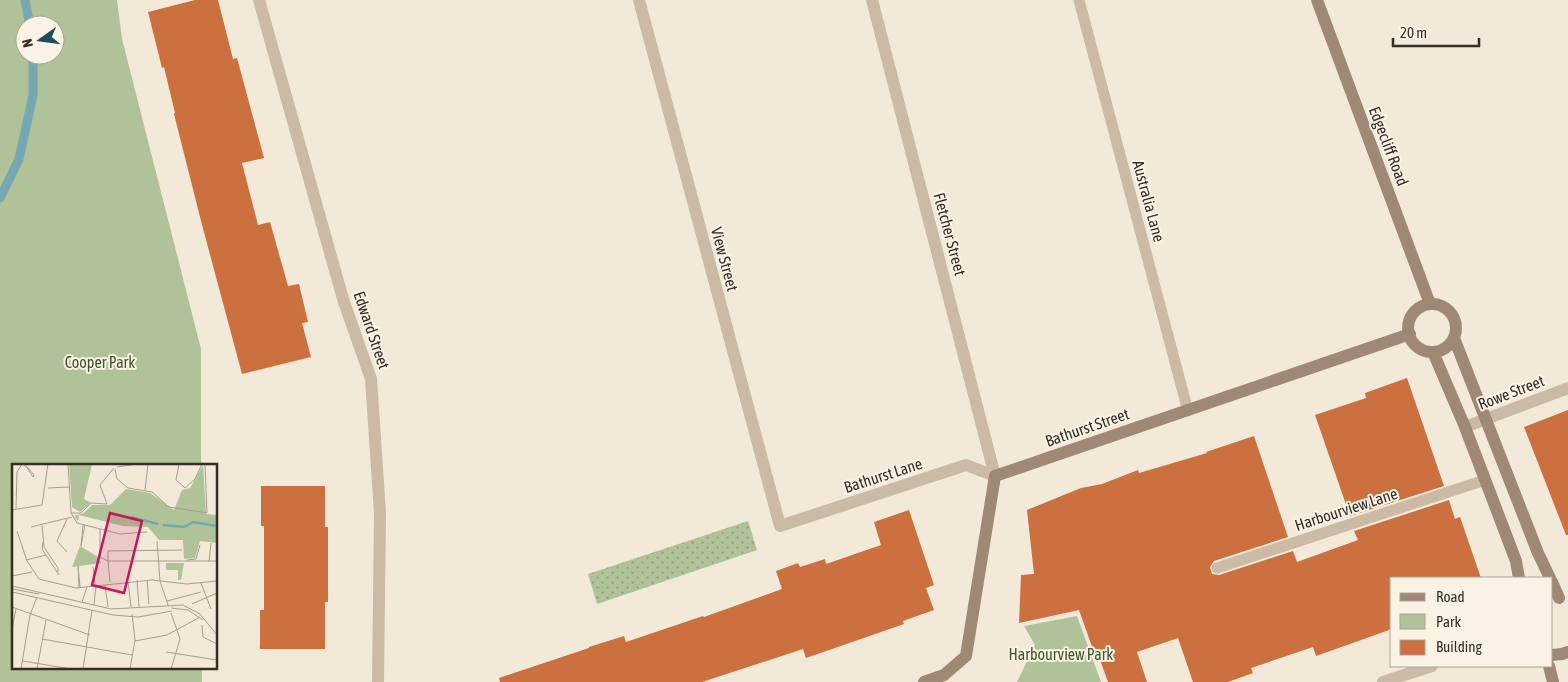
<svg xmlns="http://www.w3.org/2000/svg" width="1568" height="682" viewBox="0 0 1568 682" font-family="'Asap Condensed',sans-serif">
  <style>
    .grass { fill: url(#grass-dots) }
    .park { fill: #afc298; fill-rule: evenodd }
    .lines { fill: none; stroke-linecap: round; stroke-linejoin: round }
    .stream { stroke: #77a8b1; stroke-width: 9 }
    .building { fill: #cb703e }
    .lane { stroke: #cbbaa5; stroke-width: 11 }
    .street { stroke: #cbbaa5; stroke-width: 12 }
    .secondary { stroke: #9f8976; stroke-width: 12 }
    .labels { text-anchor: middle; dominant-baseline: central; stroke-width: 4; stroke-linejoin: round; paint-order: stroke }
    .street-label { font-size: 16px; fill: #362d26; stroke: #faf3e5 }
    .park-label { font-size: 16px; fill: #405629; stroke: #faf3e5 }
    .inset-river { fill: none; stroke: #77a8b1; stroke-width: 2.5 }
    .inset-road { fill: none; stroke: #a79e91; stroke-width: 1 }
    .view { fill: #c2185b; fill-opacity: 0.15; stroke: #c2185b; stroke-width: 2.5 }
    .inset-edge { fill: none; stroke: #362d26; stroke-width: 2.5 }
  </style>
  <defs>
    <pattern id="grass-dots" width="8" height="8" patternUnits="userSpaceOnUse" patternTransform="scale(1.25)"><rect width="8" height="8" fill="#afc298"/><path d="M2 2h.1M6 6h.1" fill="none" stroke="#8f9e7c" stroke-width="1.8" stroke-linecap="round"/></pattern>
  </defs>
  <rect width="100%" height="100%" fill="#f2e9d9"/>
  <path class="grass" d="M748 521 757 550 597 604 588 574Z"/>
  <path class="park" d="M0 0H117L122 39 201 349V466H14V668H202V682H0ZM25 25H55V55H25Z
    M1077 616 1101 682H1017L1035 645 1024 626Z"/>
  <g class="lines">
    <path class="stream" d="M25 0 30 25
      M0 198 19 159 33 95V55"/>
  </g>
  <path class="building" d="M195 0H218L233 59 237 58 264 158 242 163 258 225 270 222 288 286 299 284 308 322 302 323 311 357 242 374 201 221 174 114 175 113 164 67 162 68 148 12Z
    M1407 378 1444 486 1350 516 1315 415 1366 398 1365 393Z
    M1568 410V535H1566L1524 427Z
    M1254 436 1288 537 1214 561 1210 567 1212 574 1219 575 1293 551 1297 562 1358 540 1354 531 1449 500 1455 519 1460 517 1481 578H1392V629L1316 656 1313 647 1251 668 1253 673 1228 682H1193L1178 638 1137 652 1147 682H1108L1099 657 1096 658 1079 610 1019 623 1021 575 1034 574 1027 510 1081 488 1102 484 1138 470 1139 473 1207 453 1206 452Z
    M261 486H325V527H328V602H325V649H260V610H264V526H261Z
    M909 510 934 585 926 588 934 610 903 621 904 624 806 658 803 649 702 682H500L499 678 589 648V647L624 636 626 642 703 616 704 617 782 589 776 571 798 563 800 567 825 559 826 564 881 545 874 522Z"/>
  <g class="lines">
    <path class="lane" d="M1079 0 1188 411
      M1217 568 1485 480"/>
    <path class="street" d="M259 0 343 299 371 379 380 513 378 682
      M639 0 780 526 966 465 995 476
      M872 0 995 476
      M1465 427 1568 388
      M1383 682 1432 666"/>
    <path class="secondary" d="M1317 0 1430 304
      M1408 328a24 24 0 1 1 48 0a24 24 0 1 1-48 0Z
      M1454 338 1538 553 1550 578
      M1433 352 1465 427 1516 561 1519 578
      M1552 582 1559 598
      M1552 655 1562 654 1568 652
      M1549 666 1553 682
      M924 682 944 675 966 656 995 476 1410 334"/>
  </g>
  <g class="labels">
    <g class="street-label">
      <text transform="translate(1389 146) rotate(69)">Edgecliff Road</text>
      <text transform="translate(1149 201) rotate(75)">Australia Lane</text>
      <text transform="translate(950 234) rotate(75)">Fletcher Street</text>
      <text transform="translate(725 259) rotate(75)">View Street</text>
      <text transform="translate(372 330) rotate(71)">Edward Street</text>
      <text transform="translate(1511 392) rotate(-21)">Rowe Street</text>
      <text transform="translate(1087 427) rotate(-19)">Bathurst Street</text>
      <text transform="translate(883 475) rotate(-18)">Bathurst Lane</text>
      <text transform="translate(1346 509) rotate(-18)">Harbourview Lane</text>
    </g>
    <g class="park-label">
      <text x="100" y="362">Cooper Park</text>
      <text x="1061" y="654">Harbourview Park</text>
    </g>
  </g>
  <g transform="translate(12 464)">
    <rect width="205" height="205" fill="#f2e9d9"/>
    <path d="M57 0H80L72 35 79 39 68 48 60 43ZM191 1 194 50 205 51V79L188 77 183 94 172 95 171 76H147L136 63 111 62 67 51 66 57 62 52 72 49 80 41H98L114 25 138 29 162 46 170 26 178 24ZM68 82 86 93 89 99 60 103ZM154 99H172L169 116H166V106H154Z" fill="#afc298"/>
    <path class="inset-river" d="M119 53 146 60M151 61 172 63 181 58 205 62"/>
    <path class="inset-road" d="M11 0 16 4 22 11 21 13 14 2M56 0 59 49 65 59 108 70 135 68M167 0 164 16 173 24 183 15 190 0M105 3 125 0M103 5 105 15 116 24 140 28 157 43 195 49 193 0M36 24 57 23M133 26 136 0M4 45 5 8 10 0M0 46 30 41 36 0M59 49H69L79 39 95 40 88 21 102 4M55 55 45 77 55 88M30 61 32 83 46 104V108M71 61 69 82 73 61M19 63 60 53M88 65V93L96 97 98 118M5 67 15 97 27 115 64 124 82 122M145 77 148 117 156 141M31 78 30 85 47 111M170 86 96 87V97H205M14 96 34 91M175 96 184 95 188 81M197 98 199 79M81 103 83 120M0 112 20 108M125 116 127 143M135 116 137 140M116 117 119 143M189 119 199 145M93 121 96 143M0 122 99 145 171 141 188 150 205 171M84 122 140 116 175 120 205 117M67 124 66 102 68 123M0 125 27 130M0 128 101 151 126 153 160 147M155 137 189 128M70 138 75 123M180 140 205 129M82 141 84 122M0 143 78 171M159 144 176 146 191 156M190 161 191 173 205 180M0 165 4 145M30 175 120 191M123 177 155 171 188 153M154 188 205 196M11 197 59 205M9 205 18 151 25 133M25 205 34 156M71 205 80 146M118 205 123 176 120 150M159 205 168 175 159 149"/>
    <path class="view" d="M98 49 130 57 112 129 80 121Z"/>
    <rect width="205" height="205" class="inset-edge"/>
  </g>
  <rect x="1390" y="577" width="162" height="90" fill="#faf3e5" stroke="#aca499"/>
  <rect x="1400" y="593" width="25" height="8" fill="#9f8976" stroke="#aca499"/>
  <text x="1436" y="602" font-size="15" fill="#362d26">Road</text>
  <rect x="1400" y="614" width="25" height="15" fill="#afc298" stroke="#aca499"/>
  <text x="1436" y="627" font-size="15" fill="#362d26">Park</text>
  <rect x="1400" y="640" width="25" height="15" fill="#cb703e" stroke="#aca499"/>
  <text x="1436" y="652" font-size="15" fill="#362d26">Building</text>
  <g transform="translate(40 40) rotate(256)"><circle r="24" fill="#faf3e5" stroke="#aca499"/>
  <path d="M0-4L9 19L0 12L-9 19Z" fill="#1a4e59"/>
  <text y="-8" font-size="14" font-weight="bold" text-anchor="middle" fill="#362d26">N</text>
  </g>
  <path d="M1393 38v8h86v-8" fill="none" stroke="#362d26" stroke-width="2.5"/>
  <text x="1400" y="38" font-size="15" fill="#362d26" stroke="#faf3e5" stroke-width="4" paint-order="stroke">20 m</text>
</svg>
